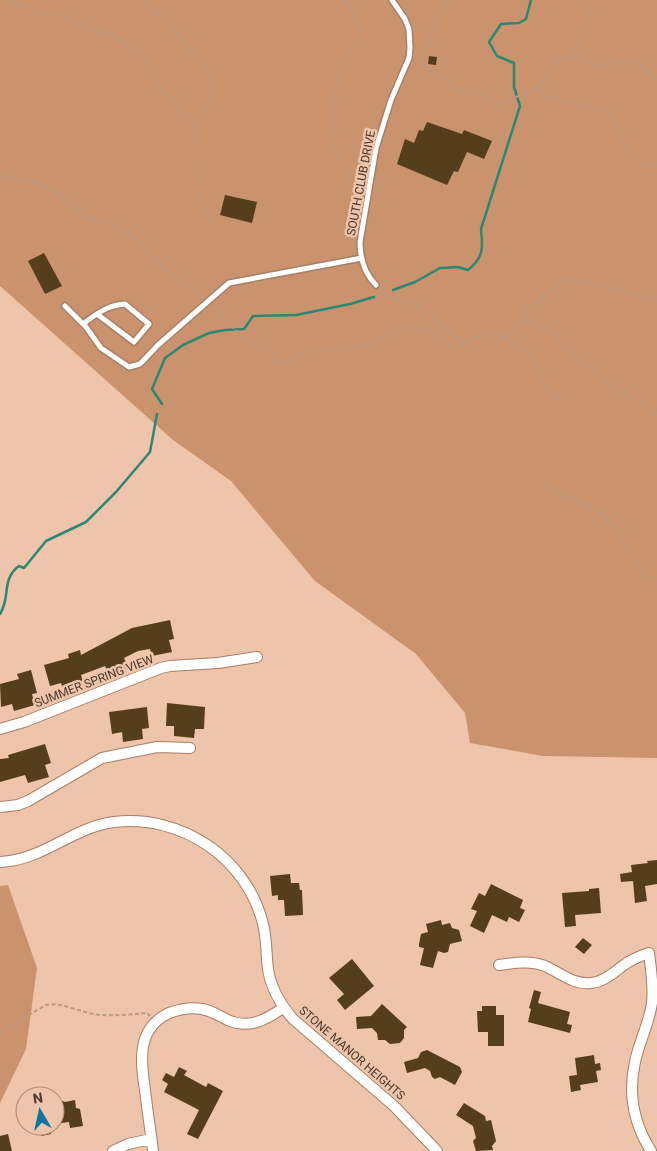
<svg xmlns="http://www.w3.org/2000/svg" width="657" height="1151" viewBox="0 0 657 1151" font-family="Roboto,sans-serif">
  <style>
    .green { fill: #ca936e }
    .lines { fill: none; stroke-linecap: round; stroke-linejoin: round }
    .stream { stroke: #298974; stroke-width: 2.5 }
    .building { fill: #553e1b }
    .service-casing { stroke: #a57f66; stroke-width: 8 }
    .minor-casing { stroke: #a57f66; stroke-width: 12 }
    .path { stroke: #bb9983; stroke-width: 2; stroke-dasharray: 4 2.5; stroke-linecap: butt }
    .service { stroke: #fff; stroke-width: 5 }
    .minor { stroke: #fff; stroke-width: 10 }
    .labels { text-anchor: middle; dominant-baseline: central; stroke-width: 5; stroke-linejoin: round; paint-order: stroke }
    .street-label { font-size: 12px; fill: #49382d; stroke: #eec4aa }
  </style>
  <rect width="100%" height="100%" fill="#eec4aa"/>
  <path class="green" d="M0 0H657V758L543 756 470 743 465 713 416 654 315 581 231 481 173 440 0 286Z
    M8 885 37 968 26 1049 0 1103V886Z"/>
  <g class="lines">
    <path class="stream" d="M393 290 415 282 440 268 458 267 468 270C484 257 483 248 481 229L520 106 514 87V63L497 56 489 42 501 24 519 23 526 19 531 0
      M162 404 152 389 165 358 183 345 209 333 225 330 244 329 253 316 296 315 350 304 374 297
      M0 614C11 597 1 579 19 566L24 568 46 541 86 522 116 492 150 452 157 414"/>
  </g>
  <path class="building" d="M429 56 437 57 436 65 428 64Z
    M427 122 462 134 464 130 492 141 484 159 467 152 458 172 454 171 447 185 397 164 405 139 414 143 419 130 423 131Z
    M225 195 257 202 252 223 220 215Z
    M44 253 62 286 45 294 28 261Z
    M170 620 174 639 169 640 172 652 152 656 150 649 138 651 124 658 128 667 110 676 105 666 81 675 84 686 64 692 61 683 50 686 44 665 69 658 68 654 80 650 81 655 132 628Z
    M31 670 37 693 32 694 35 705 14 711 12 704 1 707 0 684 19 679 17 674Z
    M167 703 205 707 204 729H195L194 738 174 736V726H166Z
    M147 707 149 728 142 729 143 739 123 742 122 732 112 734 109 712Z
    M45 744 51 763 45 765 49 777 28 783 25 775 0 782V759L9 758 8 755Z
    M657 860V884L645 886 647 901 635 903 633 881 621 882 620 874 632 872 631 865 648 863 647 861Z
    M290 874 291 883H299L300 890H302L303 915 285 916 284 900H278V895L272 896 270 876Z
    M491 884 523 900 520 908 525 910 519 922 509 917 507 922 492 915 484 933 470 926 477 911 471 909 479 893 485 896Z
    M599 888 601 913 575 915 576 926 565 927 562 893 589 891V889Z
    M441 920 442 925 450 923 452 928 459 930 462 941 450 944 448 952 444 953 438 951 433 968 420 965 424 948 419 947V944L421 934 428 932 426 924Z
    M583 938 592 945 584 954 575 947Z
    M352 959 374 986 345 1010 337 1000 344 994 329 978Z
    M534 990 541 992 538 1003 570 1012 567 1024 572 1025 570 1033 528 1022 531 1009 529 1008Z
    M382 1004 407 1027 404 1030V1038L400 1043 390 1044 385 1040H378L377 1033 372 1028 357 1029 356 1017 371 1016Z
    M482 1006H496V1015H504V1046H488V1032H478L477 1011H482Z
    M427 1050 460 1067 462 1072 455 1085 440 1077 435 1079 432 1077 430 1071 425 1068 407 1073 404 1062 418 1058 421 1052Z
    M594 1055 595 1064 600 1063 601 1070 596 1071 598 1082 580 1085 581 1090 571 1092 569 1076 577 1075 575 1058Z
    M179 1067 187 1071 184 1075 206 1087 208 1083 223 1091 198 1139 187 1134 199 1110 164 1092 168 1084 162 1080 166 1073 174 1077Z
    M55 1098 65 1102 75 1100 76 1108 80 1109 83 1126 70 1128 69 1122 55 1124Z
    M464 1103 485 1116 486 1121 491 1120 496 1141 492 1146 493 1150 476 1151 473 1141 476 1138 473 1126 456 1115Z
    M39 1126H50L51 1134 41 1136Z
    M8 1134 12 1151H0V1136Z"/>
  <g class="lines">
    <defs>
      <path id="service" d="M376 285C364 273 360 258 360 242L376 148 391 100 409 58 410 48 409 29 405 19 392 0
        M65 306 86 327 101 348 129 367 140 364 158 345 229 283 362 258
        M83 324C96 314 108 305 125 304L149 324 134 342 97 314"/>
      <path id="minor" d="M0 729 24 722 161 668 170 666 218 663 257 657
        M0 807 18 805 28 801 102 758 157 747 190 748
        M0 862C44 860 73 827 114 822 181 814 247 858 263 924 267 939 266 954 268 969 271 989 280 1004 293 1019L394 1106 437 1151
        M499 965C514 963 530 960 545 966 561 973 573 985 591 983 604 982 614 972 624 965 632 959 640 956 649 953 651 970 654 987 652 1003 649 1024 639 1042 635 1062 628 1093 634 1124 651 1151
        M113 1151 128 1144 151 1139
        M153 1151C151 1133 148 1116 146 1098 142 1067 133 1030 169 1013 180 1009 191 1007 202 1009 213 1011 221 1017 230 1021 250 1029 267 1019 283 1008"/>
    </defs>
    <use href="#service" class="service-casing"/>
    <use href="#minor" class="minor-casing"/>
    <path class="path" d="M9 0C27 12 48 11 67 19 89 28 124 38 140 55 148 63 153 75 159 84 170 100 185 113 196 129
      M145 0C148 10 157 12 164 18 174 28 181 40 191 51 199 62 209 68 212 83 216 104 195 117 196 137 198 156 198 200 206 215 210 221 215 224 221 228
      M345 0 352 9 360 27 361 35 358 43 341 69 333 103 336 123 332 135 333 146 336 155 348 173 353 186 361 194
      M450 0 434 24 422 64 458 89 483 95 499 104 538 88C551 62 552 57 583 56L588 63 596 67 619 60 631 61 657 76
      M571 57 585 31 589 18 586 0
      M538 88 547 97 607 112C624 129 625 173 657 164
      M0 175 36 183 58 193 80 212 92 219 119 226 128 231 162 267 202 298
      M381 289 389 297 416 305 428 312 448 331 463 342
      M214 306 243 339 258 344 279 362H283L311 351 365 346 406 326 427 329 451 345 456 346C480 333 493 329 517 345 525 350 532 355 536 364 546 385 540 391 566 400
      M524 321 523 312 524 308C530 305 537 303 542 298 552 290 555 284 568 279L652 298 657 302
      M505 337 519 323 524 321H531L542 326 555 335 575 359 657 415
      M542 483C566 499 597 506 616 527 627 540 630 559 641 571 645 576 652 579 657 582
      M0 1031 46 1005C61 1001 85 1015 103 1015 118 1016 133 1014 147 1013L150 1016"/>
    <use href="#service" class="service"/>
    <use href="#minor" class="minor"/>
  </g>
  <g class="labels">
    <g class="street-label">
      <text transform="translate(361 183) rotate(-79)">SOUTH CLUB DRIVE</text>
      <text transform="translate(94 681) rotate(-21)">SUMMER SPRING VIEW</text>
      <text transform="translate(352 1053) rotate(41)">STONE MANOR HEIGHTS</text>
    </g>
  </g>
  <g transform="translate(40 1111) rotate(351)"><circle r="24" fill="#eec4aa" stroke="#ac8c78"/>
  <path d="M0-4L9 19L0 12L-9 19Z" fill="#0e75a1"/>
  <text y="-8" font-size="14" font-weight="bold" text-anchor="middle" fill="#49382d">N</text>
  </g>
</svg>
